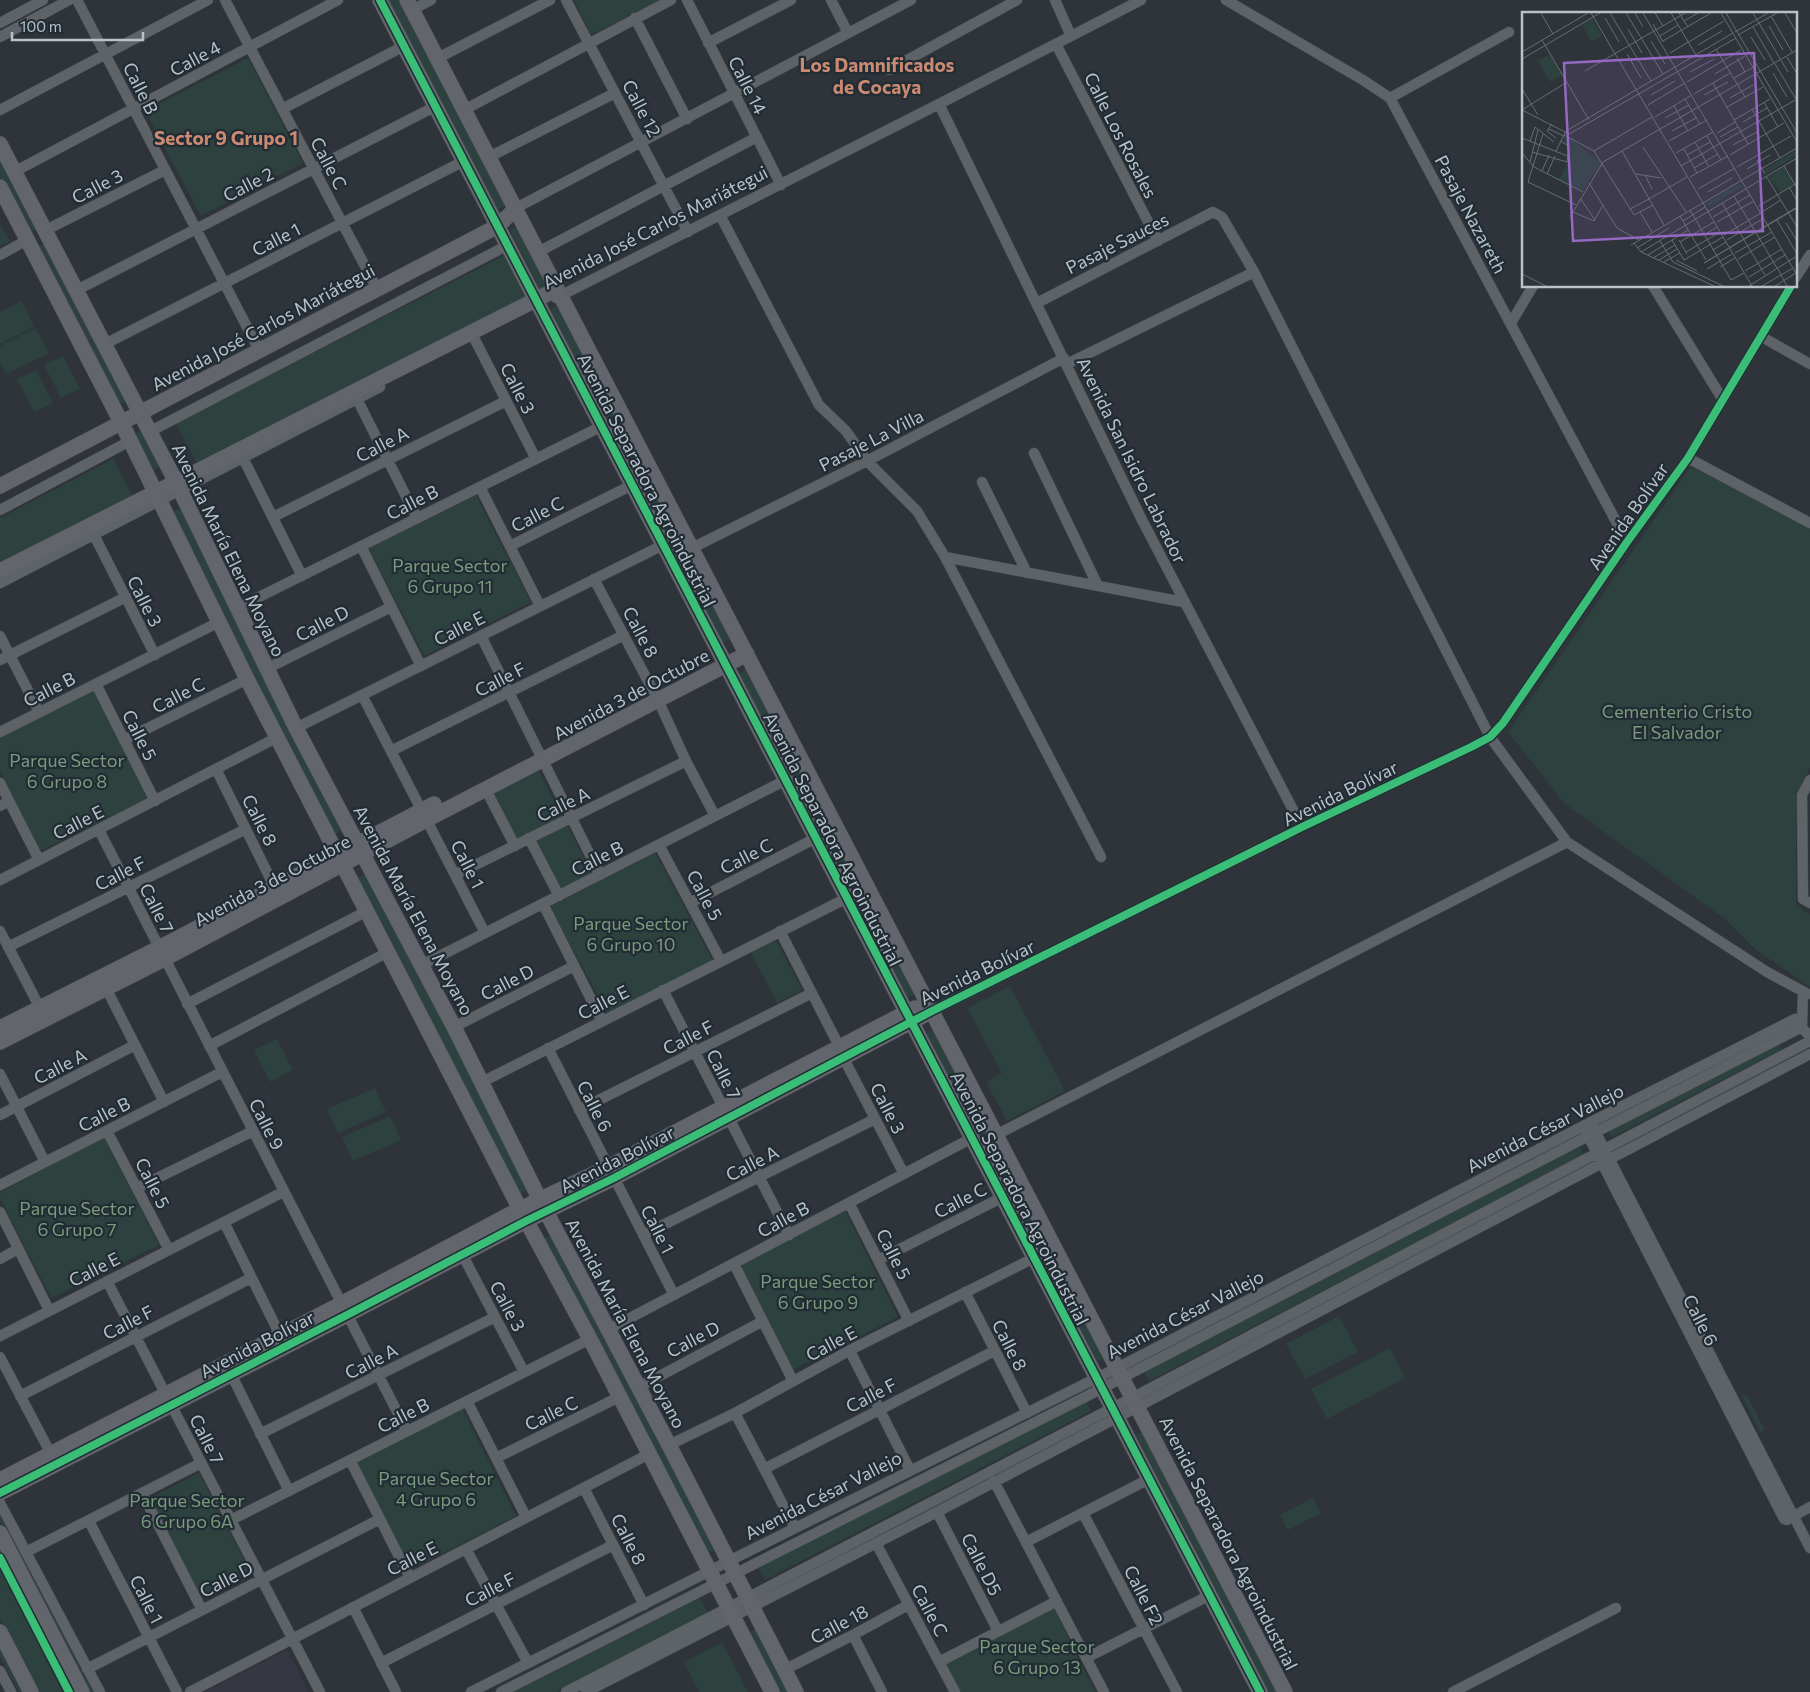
<svg xmlns="http://www.w3.org/2000/svg" width="1810" height="1692" viewBox="0 0 1810 1692" font-family="Commissioner,sans-serif">
  <style>
    .medical { fill: #363742 }
    .green { fill: #2d413f }
    .lines { fill: none; stroke-linecap: round; stroke-linejoin: round }
    .street-casing { stroke: #4c5054; stroke-width: 11 }
    .secondary-casing { stroke: #4c5054; stroke-width: 16 }
    .street { stroke: #5e6367; stroke-width: 10 }
    .secondary { stroke: #62666c; stroke-width: 15 }
    .cycleway-casing { stroke: #212c34; stroke-width: 11 }
    .cycleway { stroke: #3abd76; stroke-width: 8 }
    .labels { text-anchor: middle; dominant-baseline: central; stroke-width: 4.5; stroke-linejoin: round; paint-order: stroke }
    .street-label { font-size: 18px; fill: #b9c2c9; stroke: #212c34 }
    .park-label { font-size: 18px; fill: #7a9c7c; stroke: #212c34 }
    .neighbourhood-label { font-size: 19px; font-weight: bold; fill: #ca8a72; stroke: #212c34 }
    .inset-road { fill: none; stroke: #666d73; stroke-width: 1 }
    .view { fill: #9468c3; fill-opacity: 0.15; stroke: #9468c3; stroke-width: 2.5 }
    .inset-edge { fill: none; stroke: #b9c2c9; stroke-width: 2.5 }
  </style>
  <rect width="100%" height="100%" fill="#2e3439"/>
  <path class="medical" d="M287 1650 308 1692H204Z"/>
  <path class="green" d="M388 0H400L507 205 498 209Z
    M574 0H660L591 35Z
    M248 58 303 163 201 216 145 111Z
    M0 155 37 226 35 230 30 233 0 180Z
    M0 223 10 241 0 246Z
    M518 226 549 285 540 289 510 231Z
    M43 244 47 246 129 401 118 406 37 250 39 246Z
    M505 255 527 296 197 464 176 423Z
    M22 301 34 327 0 344V312Z
    M559 305 730 639 720 644 549 309Z
    M36 328 49 353 6 374 0 362V346Z
    M63 356 80 389 61 398 44 365Z
    M36 370 53 403 34 412 17 379Z
    M144 429 162 466 150 472 132 435Z
    M113 459 132 495 0 563V518Z
    M1699 467 1810 526V768L1796 793V905L1810 915V987L1755 949 1725 919 1564 803 1508 732 1689 469Z
    M476 495 531 602 424 656 369 548Z
    M183 507 345 829 335 834 171 513Z
    M747 669 915 994 907 998 738 674Z
    M94 689 149 798 40 851 0 770V736Z
    M537 768 563 817 516 841 490 791Z
    M567 825 593 875 562 891 536 840Z
    M655 852 713 961 608 1015 550 907Z
    M368 873 530 1189 520 1194 357 878Z
    M775 938 802 990 777 1003 750 951Z
    M1010 986 1065 1091 1007 1121 986 1082 1002 1073 967 1008Z
    M935 1029 1105 1357 1096 1362 926 1033Z
    M277 1039 293 1070 270 1082 254 1050Z
    M1778 1043 1782 1049 1612 1137 1609 1131Z
    M375 1088 386 1112 338 1133 327 1109Z
    M390 1116 401 1140 353 1161 342 1137Z
    M104 1137 159 1245 51 1298 0 1198V1192Z
    M1579 1144 1584 1155 1149 1381 1143 1370Z
    M845 1211 898 1317 792 1370 739 1266Z
    M553 1234 716 1550 705 1555 542 1239Z
    M1339 1316 1358 1352 1305 1379 1286 1344Z
    M1390 1348 1405 1378 1327 1419 1311 1389Z
    M1741 1394 1747 1395 1765 1430 1760 1432Z
    M1084 1397 1091 1411 765 1580 757 1566Z
    M462 1408 516 1516 410 1570 355 1462Z
    M1144 1431 1279 1692H1269L1136 1435Z
    M199 1473 250 1571 201 1597 150 1498Z
    M1313 1498 1321 1513 1288 1530 1280 1515Z
    M0 1513 94 1692H89L0 1521Z
    M0 1546 76 1692H38L0 1620Z
    M697 1592 708 1613 556 1692H505Z
    M1054 1608 1095 1692H959L946 1664Z
    M758 1627 792 1692H779L748 1633Z
    M0 1641 27 1692H19L0 1657Z
    M722 1642 748 1692H699L684 1662Z"/>
  <g class="lines">
    <defs>
      <path id="street" d="M77 0 259 350
        M225 0 377 289
        M566 0 688 232
        M687 0 781 185
        M831 0 848 33
        M1055 0 1071 36
        M1226 0 1363 80 1390 98 1627 542
        M412 10 431 0
        M635 18 687 119
        M0 23 43 0
        M0 37 69 0
        M708 43 791 0
        M1056 44 1158 241
        M438 58 550 0
        M889 70 1017 0
        M1390 98 1509 32
        M939 104 1142 520 1302 827
        M282 109 404 46
        M0 110 208 0
        M464 110 671 0
        M489 157 615 93
        M14 172 338 0
        M516 208 911 0
        M720 215 819 405 846 431 867 461 917 511 945 557 1101 857
        M44 231 165 170
        M538 252 757 137
        M0 255 27 240
        M1796 277 1810 255
        M1653 286 1723 400
        M75 291 436 106
        M556 298 939 104 1141 0
        M1037 303 1213 212 1222 217 1254 272 1490 737 1567 842 1767 972 1808 994
        M1511 323 1533 286
        M471 332 536 459
        M1762 337 1810 364
        M103 345 464 161
        M1067 364 1254 272
        M357 399 417 518
        M149 432 508 245
        M1034 453 1098 586
        M243 458 302 576
        M1688 458 1810 523
        M982 482 1027 573
        M480 487 540 606
        M0 510 130 441
        M273 517 506 401
        M94 535 155 655
        M361 546 421 666
        M510 546 632 485
        M692 548 867 461 1064 358
        M945 557 1183 602
        M594 579 658 700 686 761 715 816
        M0 583 380 387
        M237 608 602 426
        M0 636 39 712
        M481 636 600 875
        M0 660 126 597
        M266 669 391 607
        M96 684 155 801
        M362 695 485 933
        M296 728 663 545
        M0 732 219 622
        M124 740 247 679
        M391 751 624 635
        M216 769 274 886
        M1810 780 1802 795 1803 899 1810 903
        M0 783 39 860
        M486 790 515 846
        M0 806 9 801
        M99 830 407 1431
        M529 838 559 896
        M659 845 721 961
        M455 875 686 761
        M0 880 278 737
        M690 903 816 838
        M543 904 602 1021
        M0 931 40 1008
        M780 931 839 1046
        M8 947 246 829
        M422 965 786 780
        M106 988 164 1102
        M663 990 789 1235
        M187 1004 367 911
        M932 1011 1302 827 1471 747 1490 737 1503 723 1627 542 1688 458 1791 286
        M454 1027 574 966
        M209 1046 388 952
        M548 1048 674 1295
        M843 1057 904 1174
        M0 1074 45 1162
        M482 1082 847 898
        M579 1110 812 993
        M0 1115 135 1045
        M1593 1127 1810 1548
        M1585 1130 1784 1519 1787 1520 1810 1507
        M107 1131 169 1250
        M996 1135 1567 842
        M0 1185 222 1072
        M137 1188 253 1131
        M849 1203 909 1321
        M0 1212 49 1310
        M224 1222 280 1335
        M643 1235 875 1119
        M462 1254 524 1372
        M0 1259 18 1249
        M878 1260 1003 1197
        M734 1264 793 1381
        M107 1281 320 1692
        M965 1292 1027 1413
        M609 1329 972 1138
        M0 1336 283 1192
        M850 1351 910 1470
        M0 1357 51 1454
        M231 1374 289 1491
        M639 1387 763 1321
        M20 1396 251 1278
        M467 1401 526 1517
        M735 1413 795 1528
        M260 1434 495 1317
        M669 1445 735 1413 854 1348 1034 1258
        M496 1458 619 1397
        M350 1460 410 1578
        M764 1469 994 1351
        M994 1481 1104 1692
        M584 1488 644 1605
        M142 1493 202 1610
        M0 1503 100 1692
        M937 1512 998 1631
        M1083 1513 1177 1692
        M231 1520 590 1339
        M89 1521 177 1692
        M1026 1542 1149 1479
        M876 1543 955 1692
        M466 1549 528 1663
        M26 1552 201 1463
        M353 1607 396 1692
        M853 1635 882 1692
        M1086 1658 1210 1595
        M939 1662 1057 1601
        M381 1663 613 1545
        M87 1669 380 1519
        M784 1670 853 1635 908 1605
        M0 1671 11 1692
        M190 1692 649 1454
        M471 1692 745 1553 1117 1368 1591 1122 1795 1019 1810 1037
        M501 1692 1087 1396 1596 1132 1802 1027 1803 991
        M566 1692 1149 1389 1810 1041
        M586 1692 937 1512 1810 1054
        M1453 1692 1616 1608"/>
      <path id="secondary" d="M380 0 1260 1692
        M407 0 1285 1692
        M0 144 176 482 296 728 454 1027 540 1200 669 1445 796 1692
        M0 187 121 422 247 679 520 1209 590 1339 772 1692
        M0 486 498 226 516 208
        M0 571 557 289
        M0 1028 159 948 434 804
        M0 1042 164 959 426 820 747 654
        M0 1480 341 1304 520 1209 608 1167 915 1008
        M0 1493 347 1315 526 1221 614 1178 932 1011
        M0 1533 82 1692
        M0 1632 31 1692"/>
    </defs>
    <use href="#street" class="street-casing"/>
    <use href="#secondary" class="secondary-casing"/>
    <use href="#street" class="street"/>
    <use href="#secondary" class="secondary"/>
    <defs>
      <path id="cycleway" d="M380 0 1260 1692
        M0 1493 347 1315 526 1221 614 1178 932 1011 1302 827 1471 747 1490 737 1503 723 1627 542 1688 458 1791 286
        M0 1558 69 1692"/>
    </defs>
    <use href="#cycleway" class="cycleway-casing"/>
    <use href="#cycleway" class="cycleway"/>
  </g>
  <g class="labels">
    <g class="street-label">
      <text transform="translate(195 58) rotate(-28)">Calle 4</text>
      <text transform="translate(748 85) rotate(63)">Calle 14</text>
      <text transform="translate(141 88) rotate(63)">Calle B</text>
      <text transform="translate(642 108) rotate(62)">Calle 12</text>
      <text transform="translate(1121 135) rotate(63)">Calle Los Rosales</text>
      <text transform="translate(329 163) rotate(62)">Calle C</text>
      <text transform="translate(248 184) rotate(-27)">Calle 2</text>
      <text transform="translate(97 186) rotate(-27)">Calle 3</text>
      <text transform="translate(1471 214) rotate(62)">Pasaje Nazareth</text>
      <text transform="translate(655 227) rotate(-27)">Avenida José Carlos Mariátegui</text>
      <text transform="translate(276 239) rotate(-27)">Calle 1</text>
      <text transform="translate(1117 243) rotate(-27)">Pasaje Sauces</text>
      <text transform="translate(263 327) rotate(-28)">Avenida José Carlos Mariátegui</text>
      <text transform="translate(518 388) rotate(63)">Calle 3</text>
      <text transform="translate(871 440) rotate(-27)">Pasaje La Villa</text>
      <text transform="translate(382 444) rotate(-27)">Calle A</text>
      <text transform="translate(1132 460) rotate(64)">Avenida San Isidro Labrador</text>
      <text transform="translate(647 480) rotate(63)">Avenida Separadora Agroindustrial</text>
      <text transform="translate(412 502) rotate(-27)">Calle B</text>
      <text transform="translate(537 514) rotate(-27)">Calle C</text>
      <text transform="translate(1628 516) rotate(-55)">Avenida Bolívar</text>
      <text transform="translate(229 550) rotate(64)">Avenida María Elena Moyano</text>
      <text transform="translate(145 601) rotate(63)">Calle 3</text>
      <text transform="translate(322 623) rotate(-27)">Calle D</text>
      <text transform="translate(459 628) rotate(-27)">Calle E</text>
      <text transform="translate(641 632) rotate(62)">Calle 8</text>
      <text transform="translate(500 679) rotate(-27)">Calle F</text>
      <text transform="translate(49 689) rotate(-27)">Calle B</text>
      <text transform="translate(631 694) rotate(-28)">Avenida 3 de Octubre</text>
      <text transform="translate(178 695) rotate(-27)">Calle C</text>
      <text transform="translate(140 735) rotate(63)">Calle 5</text>
      <text transform="translate(1340 793) rotate(-26)">Avenida Bolívar</text>
      <text transform="translate(563 804) rotate(-26)">Calle A</text>
      <text transform="translate(260 820) rotate(63)">Calle 8</text>
      <text transform="translate(78 822) rotate(-27)">Calle E</text>
      <text transform="translate(833 839) rotate(63)">Avenida Separadora Agroindustrial</text>
      <text transform="translate(746 856) rotate(-27)">Calle C</text>
      <text transform="translate(597 858) rotate(-27)">Calle B</text>
      <text transform="translate(468 864) rotate(63)">Calle 1</text>
      <text transform="translate(120 873) rotate(-27)">Calle F</text>
      <text transform="translate(272 880) rotate(-28)">Avenida 3 de Octubre</text>
      <text transform="translate(705 895) rotate(62)">Calle 5</text>
      <text transform="translate(157 908) rotate(63)">Calle 7</text>
      <text transform="translate(414 910) rotate(62)">Avenida María Elena Moyano</text>
      <text transform="translate(977 972) rotate(-26)">Avenida Bolívar</text>
      <text transform="translate(507 982) rotate(-27)">Calle D</text>
      <text transform="translate(603 1002) rotate(-27)">Calle E</text>
      <text transform="translate(688 1037) rotate(-27)">Calle F</text>
      <text transform="translate(60 1066) rotate(-27)">Calle A</text>
      <text transform="translate(724 1074) rotate(63)">Calle 7</text>
      <text transform="translate(595 1106) rotate(63)">Calle 6</text>
      <text transform="translate(888 1108) rotate(63)">Calle 3</text>
      <text transform="translate(104 1114) rotate(-27)">Calle B</text>
      <text transform="translate(267 1124) rotate(63)">Calle 9</text>
      <text transform="translate(1545 1128) rotate(-27)">Avenida César Vallejo</text>
      <text transform="translate(617 1159) rotate(-27)">Avenida Bolívar</text>
      <text transform="translate(752 1163) rotate(-27)">Calle A</text>
      <text transform="translate(153 1183) rotate(63)">Calle 5</text>
      <text transform="translate(1020 1198) rotate(63)">Avenida Separadora Agroindustrial</text>
      <text transform="translate(960 1200) rotate(-27)">Calle C</text>
      <text transform="translate(783 1219) rotate(-28)">Calle B</text>
      <text transform="translate(658 1229) rotate(63)">Calle 1</text>
      <text transform="translate(894 1254) rotate(63)">Calle 5</text>
      <text transform="translate(94 1269) rotate(-27)">Calle E</text>
      <text transform="translate(508 1306) rotate(62)">Calle 3</text>
      <text transform="translate(1185 1314) rotate(-27)">Avenida César Vallejo</text>
      <text transform="translate(1701 1320) rotate(63)">Calle 6</text>
      <text transform="translate(128 1322) rotate(-27)">Calle F</text>
      <text transform="translate(626 1323) rotate(62)">Avenida María Elena Moyano</text>
      <text transform="translate(693 1339) rotate(-28)">Calle D</text>
      <text transform="translate(831 1343) rotate(-28)">Calle E</text>
      <text transform="translate(257 1344) rotate(-27)">Avenida Bolívar</text>
      <text transform="translate(1010 1345) rotate(63)">Calle 8</text>
      <text transform="translate(371 1361) rotate(-27)">Calle A</text>
      <text transform="translate(871 1395) rotate(-27)">Calle F</text>
      <text transform="translate(551 1413) rotate(-26)">Calle C</text>
      <text transform="translate(403 1415) rotate(-27)">Calle B</text>
      <text transform="translate(207 1439) rotate(63)">Calle 7</text>
      <text transform="translate(823 1495) rotate(-27)">Avenida César Vallejo</text>
      <text transform="translate(629 1539) rotate(63)">Calle 8</text>
      <text transform="translate(1229 1543) rotate(63)">Avenida Separadora Agroindustrial</text>
      <text transform="translate(412 1558) rotate(-27)">Calle E</text>
      <text transform="translate(982 1564) rotate(63)">Calle D5</text>
      <text transform="translate(226 1579) rotate(-27)">Calle D</text>
      <text transform="translate(490 1589) rotate(-27)">Calle F</text>
      <text transform="translate(1144 1595) rotate(63)">Calle F2</text>
      <text transform="translate(147 1599) rotate(63)">Calle 1</text>
      <text transform="translate(930 1610) rotate(62)">Calle C</text>
      <text transform="translate(839 1624) rotate(-28)">Calle 18</text>
    </g>
    <g class="park-label">
      <text x="450" y="565">Parque Sector<tspan x="450" dy="21">6 Grupo 11</tspan></text>
      <text x="1677" y="711">Cementerio Cristo<tspan x="1677" dy="21">El Salvador</tspan></text>
      <text x="67" y="760">Parque Sector<tspan x="67" dy="21">6 Grupo 8</tspan></text>
      <text x="631" y="923">Parque Sector<tspan x="631" dy="21">6 Grupo 10</tspan></text>
      <text x="77" y="1208">Parque Sector<tspan x="77" dy="21">6 Grupo 7</tspan></text>
      <text x="818" y="1281">Parque Sector<tspan x="818" dy="21">6 Grupo 9</tspan></text>
      <text x="436" y="1478">Parque Sector<tspan x="436" dy="21">4 Grupo 6</tspan></text>
      <text x="187" y="1500">Parque Sector<tspan x="187" dy="21">6 Grupo 6A</tspan></text>
      <text x="1037" y="1646">Parque Sector<tspan x="1037" dy="21">6 Grupo 13</tspan></text>
    </g>
    <g class="neighbourhood-label">
      <text x="877" y="64">Los Damnificados<tspan x="877" dy="22">de Cocaya</tspan></text>
      <text x="226" y="137">Sector 9 Grupo 1</text>
    </g>
  </g>
  <g transform="translate(1522 12)">
    <rect width="275" height="275" fill="#2e3439"/>
    <path d="M70 7 80 24 70 30 60 13ZM27 42 40 63 28 70 16 49ZM43 123 79 150 61 179 37 168 48 146V134L40 129ZM275 138V143L244 162 242 158ZM262 155 272 172 258 180 246 165ZM218 171 220 175 187 195 184 191Z" fill="#2d413f"/>
    <path class="inset-road" d="M19 1 31 22M69 1 230 274M88 1 129 69M104 1 141 62M113 1 121 15M121 1 275 263M133 1 141 14M149 1 174 43M157 1 166 15M199 1 275 130M204 1 275 121M231 1 266 60M263 1 275 21M249 4 270 40M83 6 97 30M162 9 176 1M131 12 141 30M247 14 261 38M231 15 252 51M106 17 120 41M213 20 246 1M216 23 255 1M138 24 156 13M229 25 243 48M20 28 67 108M129 29 143 52M141 29 189 1M176 33 200 19M194 37 223 85M0 40 66 1M148 41 202 9M105 42 119 66M265 45 275 62M215 46 223 60M0 47 78 1M253 52 275 89M63 59 163 1M168 60 192 47M251 61 265 85M193 62 223 44M212 66 230 56M165 70 219 38M191 71 226 132M0 77 16 103M172 82 208 61M129 83 153 69M182 83 206 70M208 86 231 73M163 87 178 112M242 90 256 115M126 93 163 71M152 94 166 119M205 95 241 75M230 97 258 146M0 98 47 122 214 26M0 98 45 70M133 105 170 83M143 106 167 93M212 108 248 87M221 110 245 96M30 112 25 119 34 126M27 117 42 124M150 119 174 106M195 121 213 110M21 122 6 170 54 193M42 123 72 139 112 203 131 193M185 124 199 148M198 125 216 115M0 126 48 145M8 129 13 115 32 130M147 129 185 108M173 130 187 155M211 133 235 120M121 135 164 200M162 137 175 161M34 139 44 119 211 21M72 139 130 105M100 139 142 213M10 140 45 150 47 134 38 129M0 141 12 155 61 180M154 141 191 120M165 143 188 130M208 143 262 111M235 148 243 162M8 150 16 118M159 154 275 87M262 154 275 176M215 155 269 124M172 156 196 142M225 157 248 143M20 159 27 143M25 162 33 144M114 162 139 166M123 163 130 177M244 164 275 215M168 165 206 144M67 171 95 216 117 228M267 175 275 189M176 177 213 156M186 180 210 166M212 184 255 256M58 186 73 208M127 187 165 165M200 191 243 263M237 194 275 171M275 195 182 251 275 196M108 197 127 187M168 198 209 268 222 261M51 200 72 209 81 193M118 200 130 220M240 200 259 188M158 204 184 248M48 205 81 150 275 38M191 205 228 183M255 208 275 242M161 209 183 195M195 210 232 189M264 211 275 229M182 223 195 215M202 223 239 201M150 228 162 248 201 225M157 228 165 242M205 228 242 206M138 229 151 250 201 274M158 230 192 210M112 231 119 240 192 274M109 233 275 136M115 236 147 216M191 238 204 230M119 240 275 146M164 240 198 220M213 241 250 220M126 243 166 218M131 246 153 233M216 247 253 225M137 248 155 237M154 248 175 259M142 250 158 241M198 255 213 246M185 257 210 242M256 257 265 274M223 259 260 237M0 262 24 274M227 265 263 243M227 274 275 244M240 274 271 256M253 274 274 261"/>
    <path class="view" d="M232 41 241 219 51 229 42 51Z"/>
    <rect width="275" height="275" class="inset-edge"/>
  </g>
  <path d="M12 32v8h131v-8" fill="none" stroke="#b9c2c9" stroke-width="2.5"/>
  <text x="20" y="32" font-size="15" fill="#b9c2c9" stroke="#212c34" stroke-width="4" paint-order="stroke">100 m</text>
</svg>
